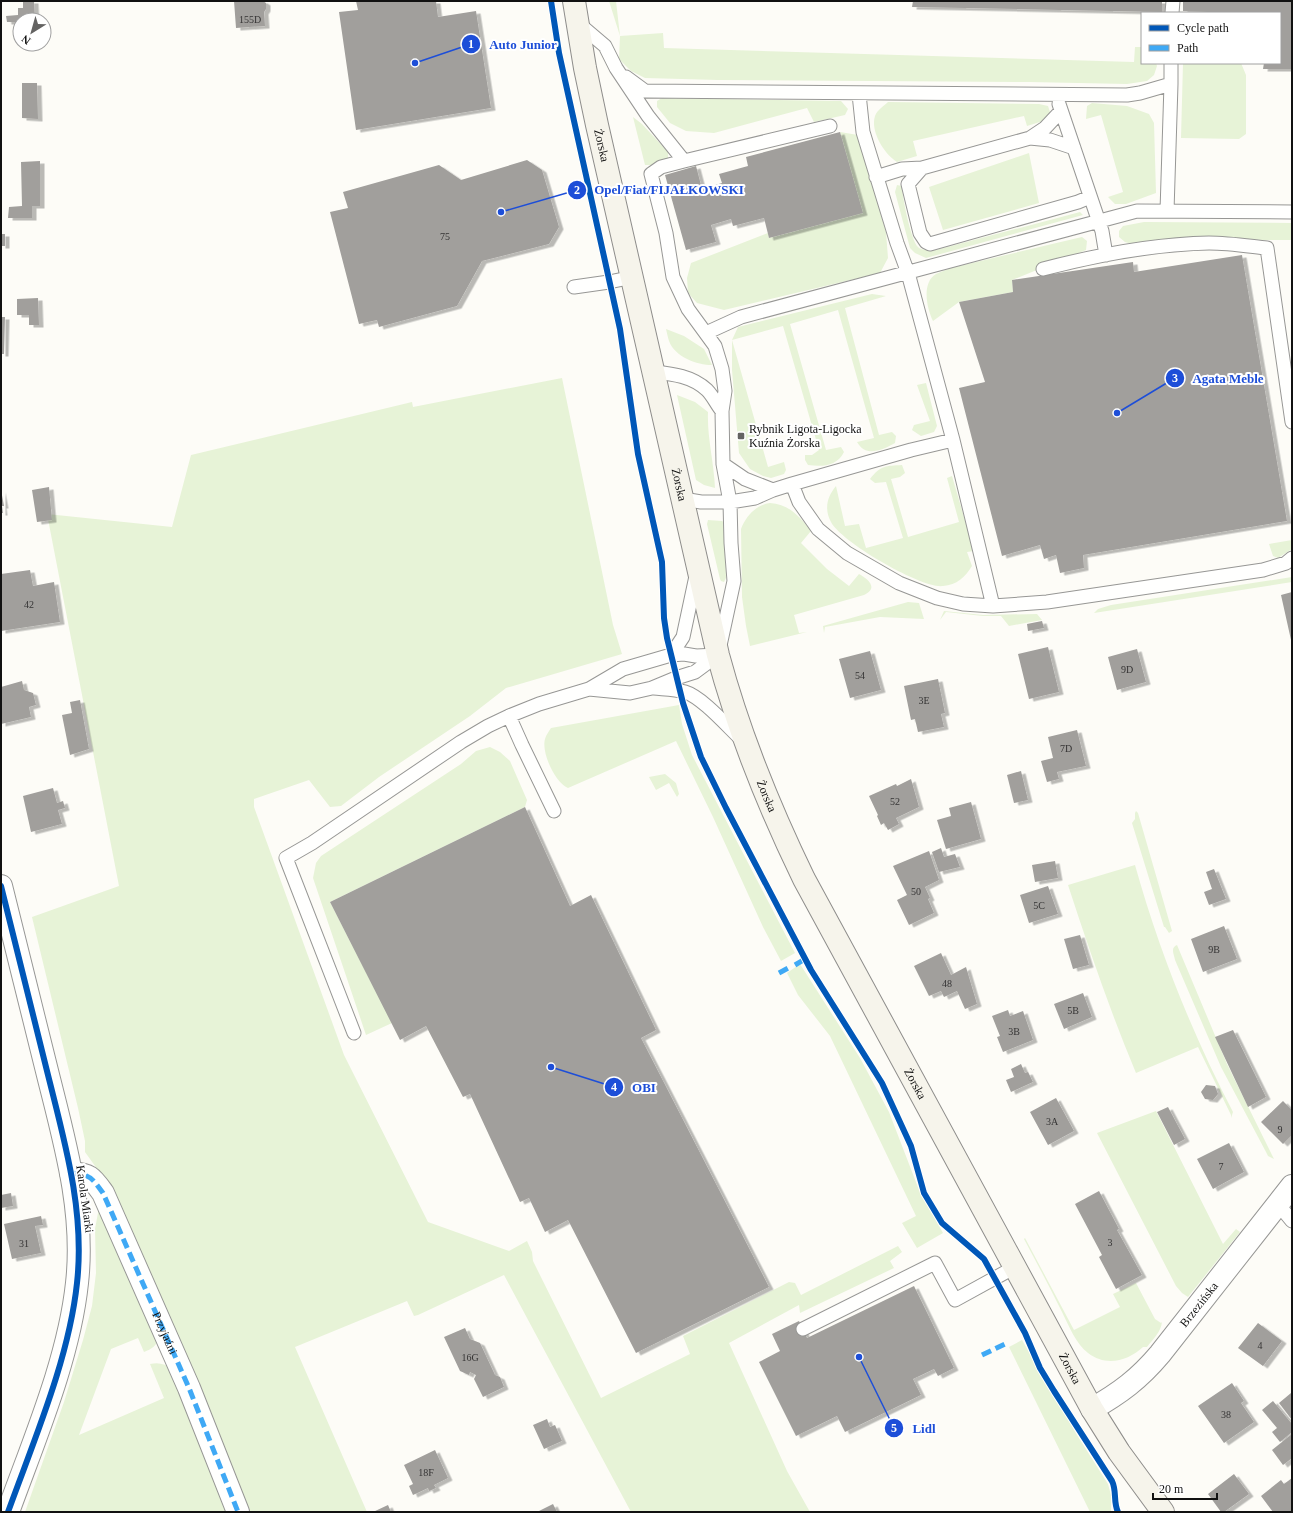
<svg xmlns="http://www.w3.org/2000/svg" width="1293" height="1513" viewBox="0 0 1293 1513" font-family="Georgia,serif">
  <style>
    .green { fill: #e7f3d7 }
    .building { fill: #a19f9c; filter: url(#shadow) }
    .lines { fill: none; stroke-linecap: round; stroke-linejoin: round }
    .service-casing { stroke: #979795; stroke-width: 15 }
    .minor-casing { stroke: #979795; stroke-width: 24 }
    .secondary-casing { stroke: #8e8d8b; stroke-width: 24 }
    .service { stroke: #fffffe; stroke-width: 13 }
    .minor { stroke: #fffffe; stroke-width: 22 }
    .secondary { stroke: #f6f4eb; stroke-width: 22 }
    .quiet { stroke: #3fa9f5; stroke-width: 5; stroke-dasharray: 10 5; stroke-linecap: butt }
    .cycleway-casing { stroke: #fff; stroke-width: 8 }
    .cycleway { stroke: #0057b8; stroke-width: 6 }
    .poi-dot { fill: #646362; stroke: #fff; stroke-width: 1.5 }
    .labels { text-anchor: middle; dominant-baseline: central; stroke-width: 4; stroke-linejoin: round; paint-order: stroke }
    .number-label { font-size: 10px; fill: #353434 }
    .street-label { font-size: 12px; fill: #111; stroke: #fff }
    .poi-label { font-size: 12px; fill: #111; stroke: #fff; text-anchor: start }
    .leader { fill: none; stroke: #1d4ed8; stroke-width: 1.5 }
    .callout-dot { fill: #1d4ed8; stroke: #fff; stroke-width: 1.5 }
    .mark-label { font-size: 12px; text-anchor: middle; font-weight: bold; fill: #fff }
    .callout-label { font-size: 13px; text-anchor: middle; font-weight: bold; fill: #1d4ed8; stroke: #fff; stroke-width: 4; stroke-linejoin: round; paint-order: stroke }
  </style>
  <defs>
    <filter id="shadow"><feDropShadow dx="4.5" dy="2.5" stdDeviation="0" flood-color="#0004"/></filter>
  </defs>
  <rect width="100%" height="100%" fill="#fdfcf7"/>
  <path class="green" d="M609 1H616L620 36 663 33 664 48 1134 62 1135 47H1142V63H1156L1157 66 1154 75 1147 81 1127 84 1029 82 718 80 645 78 631 71 619 59 620 36Z
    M1183 63H1241L1246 75V134L1239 139 1181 138Z
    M662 98 841 101 848 109 845 115 814 122 807 108 714 133 686 131 670 123 657 107V101Z
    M888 102 1039 104 1048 106 1050 112 1049 117 1043 121 1027 126 1024 116 913 141 917 156 897 162C884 154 870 131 875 116 877 110 884 106 888 102Z
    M1092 103 1127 106 1149 114 1154 123 1156 193 1126 204H1115L1108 197 1123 192 1101 115 1086 119 1087 106Z
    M633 117 642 124 668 152V160L654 165H645Z
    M840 132 858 135 886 232 888 258 880 273 724 310 697 303 688 293 687 278 691 263 768 233 769 238 862 213Z
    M1029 153 1039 203 943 230 929 187Z
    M897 185 902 186C902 196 911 241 918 247 922 251 931 250 936 250L1080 212 1083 215 926 258 915 253 910 248 895 192Z
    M1144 222 1292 223V240H1261L1208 236 1132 244 1125 242 1119 237V231L1123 226Z
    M1082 237 1087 241 1086 250 1012 280 1013 292 959 302 933 321C927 309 921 283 936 274 940 272 946 270 951 268Z
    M872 294 886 296 845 308 879 435 892 432 896 436 895 443C882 450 866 458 857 442L874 438 838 310 790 324 826 450 841 447 844 452C837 466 823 467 808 465L805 460V455H812L819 450 783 326 732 340 768 467 784 462 786 470 784 474 771 478 763 476 750 469 739 453 732 370V340L738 327Z
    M666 329 684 336 704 349 712 365C697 365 675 357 669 341 668 338 667 333 666 329Z
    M562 378 613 625 622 654 506 688 470 716 379 777 341 806 330 807 309 780 254 799V807L344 1055 428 1222 509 1251 527 1241 532 1252 533 1261 601 1398 690 1354 683 1336 789 1282 795 1283 801 1295 898 1246 902 1252 890 1261 894 1268 800 1313 799 1305 729 1343 787 1471 810 1512H631L504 1275 418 1315 414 1316 407 1301 295 1347 367 1512H243L105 1180 85 1152V1141L78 1108 32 917 119 886 47 514 172 527 191 455 412 402 413 407Z
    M926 383 937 426 934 432 921 436 912 430 914 425 930 421 917 385Z
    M677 395 695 402 708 412C707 438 714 462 715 488L704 485 696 480Z
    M902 465 905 473 900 477 891 479 908 537 959 522 947 478 952 476 974 551 967 552 972 566C965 577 957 585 943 586 922 589 841 542 831 522 824 509 827 497 836 486L845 526 859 524 866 548 903 538 886 482 875 483 870 479C881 465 886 466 902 465Z
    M770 503C789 504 800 517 811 531L801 543 827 569 849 586 859 574C868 579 879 588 864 595L794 615 799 633 807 632 750 646 746 626 742 597 741 529C746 516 756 505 770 503Z
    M708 520 722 521 725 523 726 578 724 582 721 581 720 579 707 524Z
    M1292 540V549L1278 558 1273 556 1269 544Z
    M1292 577V582L1094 613 1098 609 1111 605Z
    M908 602 919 603 924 619 880 617 825 627 824 633 823 626Z
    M944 611 983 615 1037 614 1042 620 1009 626 1001 616H983L946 612 940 620Z
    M679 705 682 724 692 755 795 953 781 961 763 927 713 817 676 741 568 788C555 783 541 752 545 739 546 735 549 731 551 728Z
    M490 747 500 752 510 761 527 800 525 807 330 902 392 1023 366 1035 313 878 316 863 321 856 461 764 476 751Z
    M665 774 676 783 679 794 677 797 669 783 656 790 649 777Z
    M1136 811 1138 813 1172 931 1169 933 1165 927H1164L1132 823 1135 819V813Z
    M1135 865C1159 951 1192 1033 1233 1112L1231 1118V1115L1198 1047 1136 1073C1110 1011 1089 949 1068 885Z
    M1177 945 1227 1064 1274 1159 1268 1156 1266 1152 1221 1067 1175 960C1174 954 1170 948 1177 945Z
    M800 964 860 1058 889 1112 919 1190 943 1233 917 1248 902 1223 916 1216 830 1036 798 995 787 973Z
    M1156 1111 1223 1244 1236 1229 1240 1232 1188 1297 1182 1293 1176 1286 1097 1133Z
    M100 1202 159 1338C156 1346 152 1349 144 1352L138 1338 111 1349 79 1435 164 1398 150 1364C159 1362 165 1364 173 1369L232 1512H25L64 1402 83 1340 92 1306 96 1273 95 1229Z
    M1025 1238 1074 1330 1120 1307 1113 1294 1136 1283 1155 1319 1161 1323 1162 1322C1161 1332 1153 1339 1147 1347H1143C1128 1361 1106 1367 1088 1353 1076 1344 1069 1326 1062 1312 1050 1288 1037 1263 1024 1239Z
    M1022 1340 1077 1435 1108 1484 1111 1495V1512H1090L1009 1347Z"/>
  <path class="building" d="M23 1H34L35 20H20V22H7L6 16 18 15V8H23Z
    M234 1H263L266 3V9L264 12 265 26 236 28Z
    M356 1H436L438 17 476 11 491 108 356 130 339 12 358 10Z
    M913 1H1162V12L912 7Z
    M1183 1H1292V69H1263L1264 63H1280V13H1207L1208 12 1183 11Z
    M22 83H37L38 119 22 118Z
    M840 132 863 213 769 238 764 218 733 226 731 219 711 225 716 242 686 250 665 175 696 166 702 189 722 183 719 174 748 166 746 157Z
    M527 160 542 170 559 227 549 244 482 261 457 306 379 327 377 320 359 324 330 212 348 208 343 192 439 165 461 180Z
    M40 161V206H32V218H8L9 207 22 206 21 162Z
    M1 234H5V246H1Z
    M1242 255 1287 521 1083 555 1084 568 1060 573 1056 555 1044 559 1040 545 1002 556 959 388 985 382 959 302 1013 292 1012 280 1133 262 1134 272Z
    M38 298 39 325H29V315H17V299Z
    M1 317H5L4 354H1Z
    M49 487 52 520 37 522 32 490Z
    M1 490 4 506H2L3 513H1Z
    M30 570 33 586 54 582 60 622 1 631V574Z
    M1292 592V640H1291L1281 595Z
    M1042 621 1044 628 1028 631 1027 624Z
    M1048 647 1059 692 1029 699 1018 654Z
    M1137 649 1146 682 1117 690 1108 657Z
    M870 651 881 690 850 698 839 659Z
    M938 679 945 713 941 714 944 727 918 732 915 719 911 720 904 686Z
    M22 681 24 690 33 693 36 705 29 707 31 717 1 724V687Z
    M80 700 89 749 70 755 62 715 72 713 70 702Z
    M1077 730 1086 766 1057 772 1059 779 1047 782 1041 761 1053 758 1048 737Z
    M1021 771 1028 800 1014 803 1007 775Z
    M911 779 919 807 896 818 899 824 888 830 884 823 881 825 877 816 878 815 869 796 896 784 897 786Z
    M53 788 57 803 63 801 65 808 58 810 62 824 31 832 23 796Z
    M971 802 981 839 946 849 937 820 951 816 949 808Z
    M525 807 570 906 591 895 656 1030 641 1038 769 1287 636 1353 568 1220 545 1232 529 1198 520 1202 470 1094 463 1097 426 1026 400 1040 330 902Z
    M941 848 944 857 955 854 960 867 939 872 932 852Z
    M929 851 939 880 925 887 930 898 928 899 934 913 909 925 897 900 907 895 893 866Z
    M1055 861 1058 878 1035 882 1032 865Z
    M1214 869 1226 899 1209 905 1204 892 1212 889 1206 872Z
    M1048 886 1058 914 1029 923 1020 895Z
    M1224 926 1237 959 1203 972 1191 939Z
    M1080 935 1089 965 1073 969 1064 939Z
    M941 953 951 975 966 967 977 1004 965 1009 957 991 944 997 941 991 929 996 914 966Z
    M1083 993 1092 1017 1064 1029 1054 1004Z
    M1008 1010 1010 1016 1023 1011 1033 1040 1003 1052 997 1037 1000 1036 992 1016Z
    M1233 1030 1266 1097 1248 1107 1215 1037Z
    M1021 1064 1025 1073 1028 1072 1033 1082 1011 1092 1006 1080 1014 1077 1011 1069Z
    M1206 1085 1215 1086 1218 1094 1213 1100 1205 1099 1201 1092Z
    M1056 1098 1074 1131 1048 1145 1030 1112Z
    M1283 1101 1292 1110V1135L1283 1144 1261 1122Z
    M1168 1107 1185 1139 1174 1145 1157 1112Z
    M1229 1143 1244 1172 1213 1189 1197 1159Z
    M1099 1191 1119 1229 1117 1230 1142 1275 1116 1289 1099 1257 1102 1255 1075 1204Z
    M11 1193 13 1206 1 1208V1195Z
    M41 1216 43 1225 35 1226 41 1253 12 1259 4 1224Z
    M914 1286 954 1368 938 1376 934 1369 913 1379 921 1395 845 1432 837 1416 796 1436 759 1362 780 1351 772 1334 799 1321 807 1338Z
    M1258 1323 1282 1341 1263 1366 1238 1348Z
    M465 1328 470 1339 480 1343 495 1375 500 1377 504 1387 483 1397 474 1379 476 1375 470 1372 469 1375 460 1371 444 1337Z
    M1232 1383 1244 1401 1241 1403 1254 1422 1224 1443 1198 1406Z
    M1291 1393 1292 1395V1420L1279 1403Z
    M1273 1401 1292 1424V1432L1280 1442 1272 1432 1277 1428 1262 1410Z
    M547 1419 550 1427 555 1425 562 1441 544 1449 533 1425Z
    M1292 1434V1458L1283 1465 1272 1450Z
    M435 1450 448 1478 434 1485 436 1488 429 1491 428 1488 413 1495 409 1486 413 1484 404 1465Z
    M1234 1474 1249 1494 1224 1512H1221L1208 1494Z
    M1292 1478V1512H1273L1261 1496 1281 1480 1284 1484Z
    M553 1504 557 1512H537Z
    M388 1505 391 1512H373Z"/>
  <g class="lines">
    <defs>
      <path id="service" d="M1172 13 1173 1
        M578 23 605 46 616 68 648 116 684 161 661 167 651 174 666 233 673 277 688 309 715 346 722 369 725 391 722 411 723 464 730 502 731 543 734 581 718 655 695 672 676 678 652 688 630 693 589 689
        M626 77 645 91 1127 95 1140 93 1171 84V63
        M1059 104 1102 231 1106 255
        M1030 138 1050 140 1074 148
        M684 161 830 126
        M922 168 908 184 920 233 926 242 930 244 1078 202 1090 197
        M876 177 902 169 922 168 1030 138 1045 128 1061 111
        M1167 211 1171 84
        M1043 269C1097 255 1153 244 1209 243 1228 243 1248 246 1267 248L1292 422
        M574 287 609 282 633 277
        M706 333 741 317 1137 211 1292 212
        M654 372C673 374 692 376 707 390 713 396 717 405 722 411
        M953 440 993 606
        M723 464 745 479 773 490
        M792 484 799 502 818 529 847 553 899 583 937 598 963 604 993 606 1047 602 1263 570 1286 563 1292 558
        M683 499 701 502H730L755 498 773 490 792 484 911 450 953 440 908 273 897 243 863 132 859 94
        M671 655 684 654 696 656 718 655
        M654 688C664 689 675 689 685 692 702 697 728 727 742 740
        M509 716 522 745 554 811
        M354 1033 286 858 312 843 461 742 488 726 509 716 539 704 589 689 623 669 671 655 683 637 696 576
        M1278 1204 1292 1221
        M803 1329 935 1263 955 1300 1015 1267"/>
      <g id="minor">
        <path d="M1 886C17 949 32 1012 48 1075 65 1143 85 1212 77 1283 69 1359 34 1440 8 1512"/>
        <path id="s1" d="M71 1173C90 1174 92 1178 103 1193L189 1388 238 1512"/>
        <path id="s2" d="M1092 1409C1120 1393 1139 1379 1160 1354L1292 1186"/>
      </g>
      <g id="secondary">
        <path id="s3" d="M574 1 585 68 597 125 718 655C739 733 769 807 804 879L1092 1409 1119 1452 1163 1512"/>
      </g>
    </defs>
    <use href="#service" class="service-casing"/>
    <use href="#minor" class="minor-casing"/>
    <use href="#secondary" class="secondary-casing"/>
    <use href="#service" class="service"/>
    <use href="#minor" class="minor"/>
    <use href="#secondary" class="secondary"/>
    <path class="quiet" d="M795 965 805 959
      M779 973 790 967
      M71 1173C90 1174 92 1178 103 1193L189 1388 238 1512
      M982 1355 1007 1343"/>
    <defs>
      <path id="cycleway" d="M551 1 559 53 620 329 638 454 662 562 664 618 667 638 683 703 701 757 726 808 811 970 882 1083 911 1146 924 1193 942 1223 984 1259 1025 1333 1040 1368 1054 1391 1112 1481C1117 1491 1113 1502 1118 1512
        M1 886C17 949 32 1012 48 1075 65 1143 85 1212 77 1283 69 1359 34 1440 8 1512"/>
    </defs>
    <use href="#cycleway" class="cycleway-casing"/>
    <use href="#cycleway" class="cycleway"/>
  </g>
  <rect class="poi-dot" x="737" y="432" width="8" height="8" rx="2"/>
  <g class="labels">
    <g class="number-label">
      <text x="250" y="19">155D</text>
      <text x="445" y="236">75</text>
      <text x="29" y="604">42</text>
      <text x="1127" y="669">9D</text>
      <text x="860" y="675">54</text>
      <text x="924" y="700">3E</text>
      <text x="1066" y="748">7D</text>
      <text x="895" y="801">52</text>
      <text x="916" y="891">50</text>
      <text x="1039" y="905">5C</text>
      <text x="1214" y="949">9B</text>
      <text x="947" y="983">48</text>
      <text x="1073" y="1010">5B</text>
      <text x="1014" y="1031">3B</text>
      <text x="1052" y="1121">3A</text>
      <text x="1280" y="1129">9</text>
      <text x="1221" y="1166">7</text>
      <text x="1110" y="1242">3</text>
      <text x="24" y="1243">31</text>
      <text x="1260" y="1345">4</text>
      <text x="470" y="1357">16G</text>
      <text x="1226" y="1414">38</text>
      <text x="426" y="1472">18F</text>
    </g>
    <g class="street-label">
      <text stroke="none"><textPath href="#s3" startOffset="147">Żorska</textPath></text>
      <text stroke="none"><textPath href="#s3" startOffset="495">Żorska</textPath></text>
      <text stroke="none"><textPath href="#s3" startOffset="819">Żorska</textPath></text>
      <text stroke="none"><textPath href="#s3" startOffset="1143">Żorska</textPath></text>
      <text transform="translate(85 1199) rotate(82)">Karola Miarki</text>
      <text stroke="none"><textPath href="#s2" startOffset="151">Brzezińska</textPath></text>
      <text stroke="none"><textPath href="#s1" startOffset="193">Przyjaźni</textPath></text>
      <text stroke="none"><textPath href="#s3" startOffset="1467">Żorska</textPath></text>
    </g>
    <g class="poi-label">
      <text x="749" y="429">Rybnik Ligota-Ligocka<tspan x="749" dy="14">Kuźnia Żorska</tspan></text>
    </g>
  </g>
  <path class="leader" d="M415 63L471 44M501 212L577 190M1117 413L1175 378M551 1067L614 1087M859 1357L894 1428"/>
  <g class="callout-dot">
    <circle cx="415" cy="63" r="4"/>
    <circle cx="501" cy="212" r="4"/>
    <circle cx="1117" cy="413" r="4"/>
    <circle cx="551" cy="1067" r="4"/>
    <circle cx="859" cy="1357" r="4"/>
    <circle cx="471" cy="44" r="10"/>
    <circle cx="577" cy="190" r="10"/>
    <circle cx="1175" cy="378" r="10"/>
    <circle cx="614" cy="1087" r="10"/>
    <circle cx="894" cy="1428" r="10"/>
  </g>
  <g class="mark-label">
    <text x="471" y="48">1</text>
    <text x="577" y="194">2</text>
    <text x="1175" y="382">3</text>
    <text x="614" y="1091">4</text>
    <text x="894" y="1432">5</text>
  </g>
  <g class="callout-label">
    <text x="523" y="49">Auto Junior</text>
    <text x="669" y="194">Opel/Fiat/FIJAŁKOWSKI</text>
    <text x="1228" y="383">Agata Meble</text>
    <text x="644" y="1092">OBI</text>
    <text x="924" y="1433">Lidl</text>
  </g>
  <rect width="1293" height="1513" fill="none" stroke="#111111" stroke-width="4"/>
  <rect x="1141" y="12" width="140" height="52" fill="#ffffff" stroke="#a0a0a0"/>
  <rect x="1149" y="25" width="20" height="6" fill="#0057b8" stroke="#a0a0a0"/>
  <text x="1177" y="32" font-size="12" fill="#111111">Cycle path</text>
  <rect x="1149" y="45" width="20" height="6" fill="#3fa9f5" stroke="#a0a0a0"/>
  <text x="1177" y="52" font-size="12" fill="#111111">Path</text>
  <g transform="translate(32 32) rotate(217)"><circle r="19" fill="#ffffff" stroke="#a0a0a0"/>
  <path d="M0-3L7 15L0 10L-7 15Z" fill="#646362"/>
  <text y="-6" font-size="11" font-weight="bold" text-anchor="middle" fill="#111111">N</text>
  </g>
  <path d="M1153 1493v6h64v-6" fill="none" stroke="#111111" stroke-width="2"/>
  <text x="1159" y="1493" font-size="12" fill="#111111" stroke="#ffffff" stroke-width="3" paint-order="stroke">20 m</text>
</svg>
